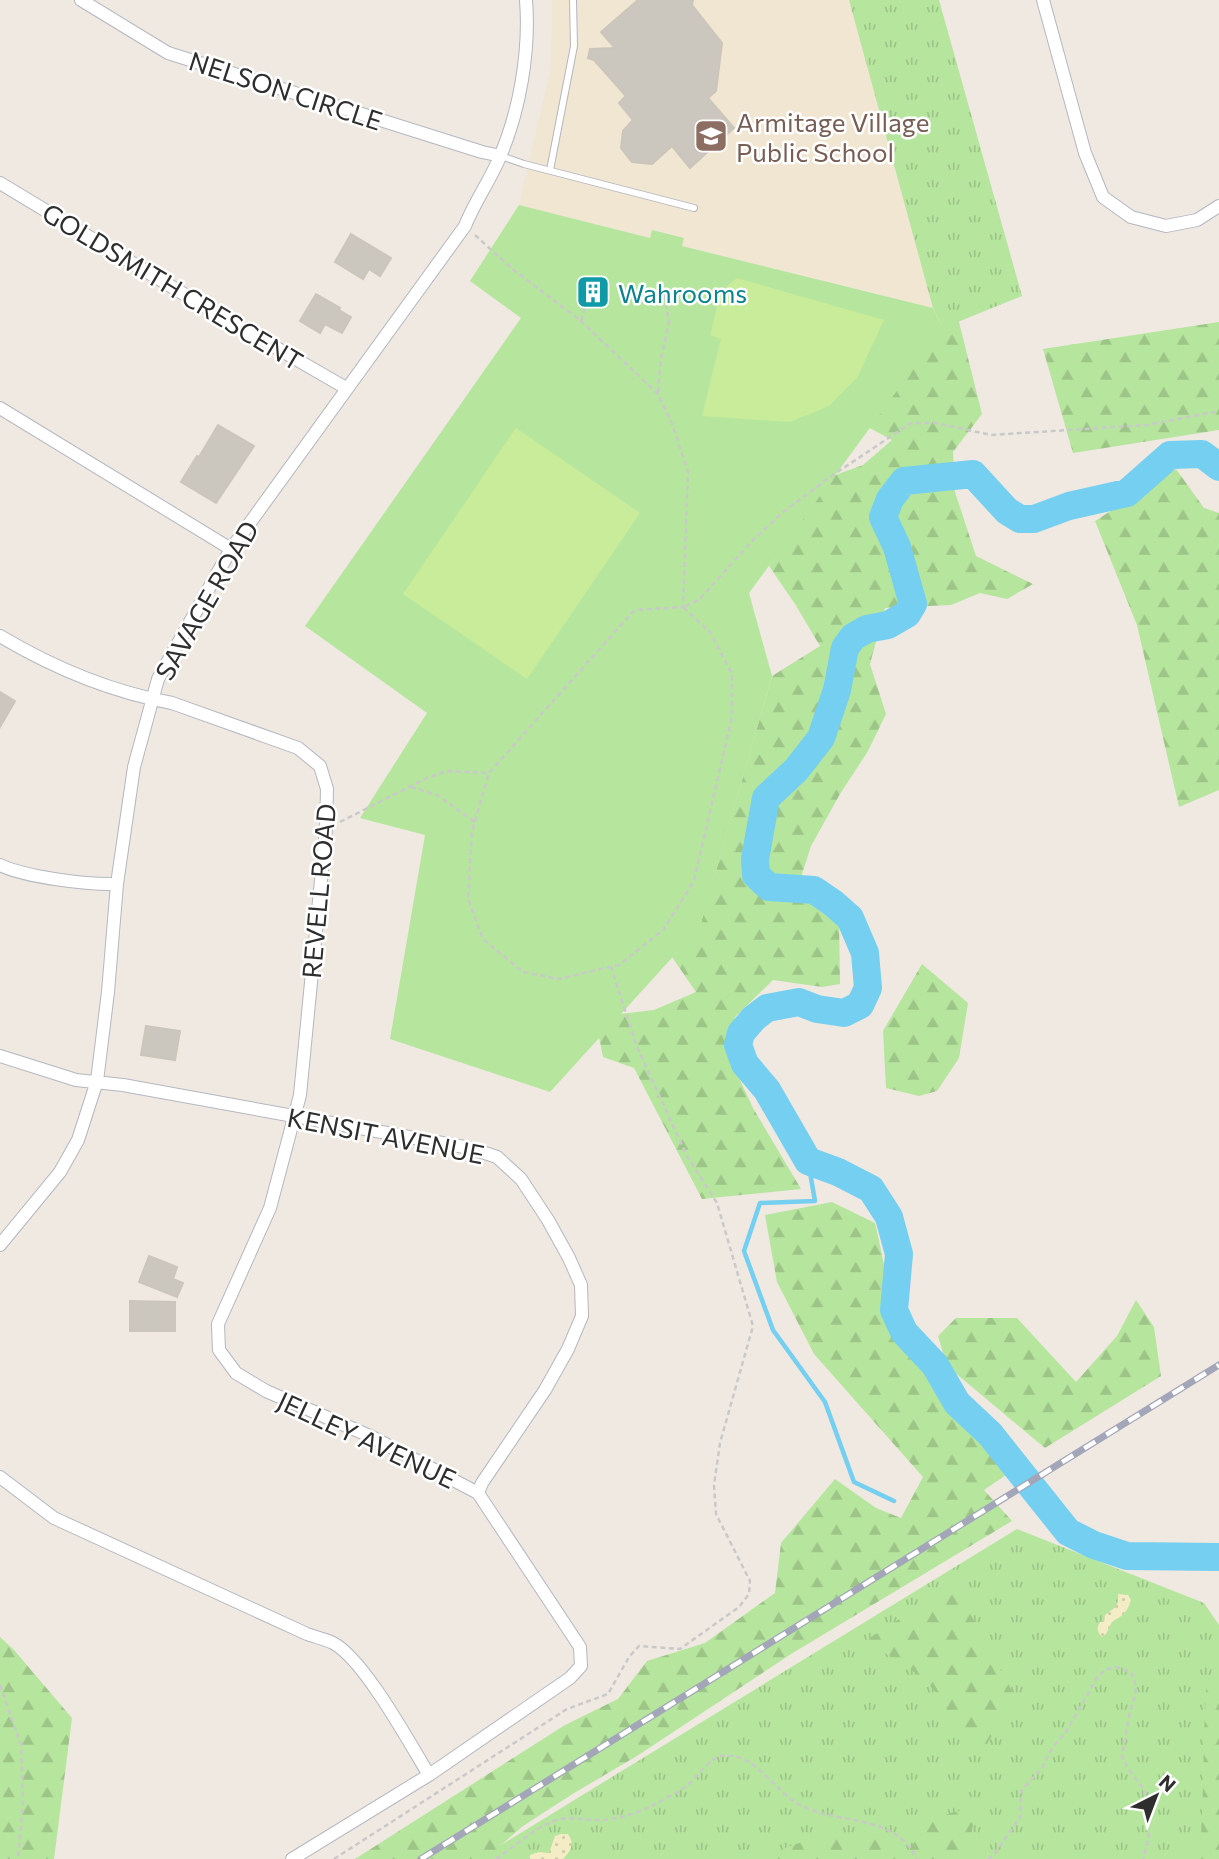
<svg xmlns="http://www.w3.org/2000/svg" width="1219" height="1859" viewBox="0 0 1219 1859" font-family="Commissioner,sans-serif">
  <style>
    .education { fill: #f0e6d1 }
    .grass { fill: url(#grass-tufts) }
    .forest { fill: url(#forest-firs) }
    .sand { fill: url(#sand-dots) }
    .park { fill: #b6e59e }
    .pitch { fill: #c9ec9a }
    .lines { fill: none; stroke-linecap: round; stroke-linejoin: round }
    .stream { stroke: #75cff0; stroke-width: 4.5 }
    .river { stroke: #75cff0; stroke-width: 28 }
    .building { fill: #cbc7bf; stroke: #cbc5ba; stroke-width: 2 }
    .service-casing { stroke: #b4b7c1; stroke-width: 8 }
    .minor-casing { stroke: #b4b7c1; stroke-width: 14 }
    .path { stroke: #c9c9c9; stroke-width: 2.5; stroke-dasharray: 5 3.5; stroke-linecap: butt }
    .service { stroke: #fff; stroke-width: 6 }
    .minor { stroke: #fff; stroke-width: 12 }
    .rail-casing { stroke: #a3a6b8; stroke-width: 7 }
    .rail { stroke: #fff; stroke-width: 4.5; stroke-dasharray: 13; stroke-linecap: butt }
    .labels { text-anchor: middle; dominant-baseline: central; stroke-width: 5; stroke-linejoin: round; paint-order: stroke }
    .street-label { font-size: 26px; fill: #2e2e2e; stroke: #fff }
    .education-label { font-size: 26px; fill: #785e54; stroke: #fff; text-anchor: start }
    .culture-label { font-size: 26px; fill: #0d838f; stroke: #fff; text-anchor: start }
  </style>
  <defs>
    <pattern id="grass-tufts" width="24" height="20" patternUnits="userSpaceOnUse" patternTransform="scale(1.75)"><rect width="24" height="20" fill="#b6e59e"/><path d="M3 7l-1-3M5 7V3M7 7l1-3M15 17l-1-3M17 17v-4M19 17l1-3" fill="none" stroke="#9dc588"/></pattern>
    <pattern id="forest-firs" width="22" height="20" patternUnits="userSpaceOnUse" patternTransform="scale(1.75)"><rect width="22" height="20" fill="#b6e59e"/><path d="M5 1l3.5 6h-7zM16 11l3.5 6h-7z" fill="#9dc588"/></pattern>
    <pattern id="sand-dots" width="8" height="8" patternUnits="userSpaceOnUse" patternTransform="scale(1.75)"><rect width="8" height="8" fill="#f3ecc5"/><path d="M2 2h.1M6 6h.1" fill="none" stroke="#d1cbaa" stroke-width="1.8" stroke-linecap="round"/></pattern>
  </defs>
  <rect width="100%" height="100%" fill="#efe9e1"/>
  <path class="education" d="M552 0H849L933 308 519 205 551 67Z"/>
  <path class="grass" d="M849 0H939L1022 296 943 328 933 308Z
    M1017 1529 1204 1603 1219 1625V1859H478Z"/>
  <path class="forest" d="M957 314 982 414 953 452 955 492 976 556 1033 584 1007 599 980 593 951 605 885 608 870 664 886 714 868 751 840 794 811 846 796 893 839 917 840 984 822 987 773 980 735 1017 731 1061 753 1108 801 1189 702 1199 634 1068 603 1057 595 1017 654 1010 696 992 672 957 700 926 772 676 820 646 795 604 769 566 830 477 863 465 892 440 829 406Z
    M1219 322V430L1073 453 1043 349Z
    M1176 469 1204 508 1219 513V790L1179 807 1137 625 1095 521Z
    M922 964 968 1003 959 1058 937 1091 919 1096 886 1088 883 1031Z
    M832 1202 875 1223C884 1260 889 1302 906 1337 910 1346 918 1355 925 1363 952 1400 988 1432 1006 1475L984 1490 1012 1521 791 1654 637 1756 574 1793 523 1826 485 1859H355L565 1725 618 1699 647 1661 705 1643 775 1593 781 1543 835 1479 876 1508 901 1518 923 1477 814 1354 777 1282 765 1215Z
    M1136 1300 1154 1327 1161 1376 1045 1448 947 1366 938 1336 956 1318H1017L1076 1382 1117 1336Z
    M952 1585 960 1595 1012 1691 1008 1709 987 1744 966 1746 947 1728C946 1721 948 1712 945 1706 933 1680 889 1652 862 1643Z
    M0 1637 14 1650 72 1718 54 1859H0Z
    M1207 1679 1219 1688V1859H1199C1205 1799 1202 1739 1207 1679Z
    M976 1808 969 1847 964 1859H776L785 1848 813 1838 871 1834 891 1845 904 1857C930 1821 931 1815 976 1808Z"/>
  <path class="sand" d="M1118 1594 1128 1595 1131 1600C1127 1613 1123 1615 1112 1622L1106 1634 1102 1637C1097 1631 1096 1629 1100 1622L1104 1621 1105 1615C1114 1608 1119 1607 1118 1594Z
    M561 1834H568C575 1844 571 1851 563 1859H529L530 1855 539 1852 549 1853 555 1836Z"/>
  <path class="park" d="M519 205 650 238 652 230 684 238 682 246 933 308 943 328 749 593 772 676 700 927 550 1092 390 1039 425 835 360 818 427 713 305 626 521 318 470 281Z"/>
  <path class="pitch" d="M737 278 884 320 857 378 829 406 790 422 702 416 721 339 710 335 721 291Z
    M516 428 640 513 527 679 403 594Z"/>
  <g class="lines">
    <path class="stream" d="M808 1161 815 1201 760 1203 744 1251 773 1330 825 1402 854 1482 894 1501"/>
    <path class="river" d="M1219 467 1202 454 1170 455 1127 493 1069 506 1034 519H1020L1007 511 973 474 904 481 890 499 883 517 897 547 913 604 907 614 888 625 867 629 853 637 845 648 837 690 821 738 796 770 766 798 755 859 756 875 769 887 814 890 833 903 850 918 865 953 868 988 860 1005 844 1013 817 1009 799 1002 767 1008 754 1018 741 1033 738 1045 745 1064 767 1090 808 1161 838 1172 871 1189 889 1217 899 1254 894 1310 904 1332 935 1365 957 1403 990 1434 1068 1532 1094 1545 1127 1556 1219 1557"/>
  </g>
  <path class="building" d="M638 0H693L692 5 722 43 716 91 708 98 734 128 690 168 672 146 652 164 632 162 621 148 623 131 633 120 619 103 626 96 594 60 588 58 590 49 615 48 601 32Z
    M351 234 391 258 380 276 369 269 363 279 335 262Z
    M316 294 340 308 339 310 351 317 342 333 325 324 320 333 300 321Z
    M218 425 254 446 216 503 181 482 197 456 199 457Z
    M0 692 15 701 0 727Z
    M146 1026 180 1031 175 1060 141 1055Z
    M149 1256 177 1267 173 1279 183 1283 177 1297 139 1282Z
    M130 1301 175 1302V1331H130Z"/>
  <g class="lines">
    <defs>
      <path id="service" d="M501 156 524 164 694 208
        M550 170 574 46 573 0"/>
      <path id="minor" d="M81 0 168 53 482 152 501 156
        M1043 0 1085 153 1103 197 1131 217 1166 226 1197 220 1219 206
        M0 183 197 302 346 388
        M0 408 231 549
        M0 636C52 667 112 692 172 703L298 748 320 766 327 789 326 829 300 1095 270 1208 218 1324 219 1350 236 1373 266 1391 372 1437 478 1493 580 1647 581 1666 570 1678 429 1775 292 1859
        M0 865C26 877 87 885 117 884
        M0 1056 76 1080 123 1085 470 1148 497 1157 521 1179 548 1220 569 1258 581 1285 582 1316 568 1349 545 1390 482 1483 478 1493
        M0 1245 60 1172 78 1140 97 1081 108 992 117 884 134 767 158 679 231 549 465 226C474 203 489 182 499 159 520 111 530 51 526 0
        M0 1477 54 1518 307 1634C315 1637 325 1639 333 1643 364 1659 410 1744 429 1775"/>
    </defs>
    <use href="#service" class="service-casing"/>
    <use href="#minor" class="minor-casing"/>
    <path class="path" d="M475 235 510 267 581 321 658 394 672 424 688 472 683 607 635 610 620 626 489 773 472 831 468 898 483 939 523 972 559 979 609 967
      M581 321 587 302
      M658 392 661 359 669 322 664 291
      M411 787 437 795 475 822
      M340 822 427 778 448 771 489 773
      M0 1685 21 1745 23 1802 18 1859
      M334 1859 567 1709 608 1694 629 1657 639 1646 680 1649 739 1607 749 1594 750 1581 716 1514 714 1485 720 1443 753 1326 717 1203 687 1156 637 1047 611 967 619 965 663 930 694 881 732 717V674L710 632 683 607 699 600 753 540 782 513 830 477 911 423H936L991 435 1147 425 1219 411
      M496 1859C515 1847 532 1829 554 1821 570 1815 585 1821 601 1820 620 1819 641 1812 657 1803 666 1798 677 1793 685 1787 696 1779 708 1759 721 1756 755 1750 774 1792 800 1805 842 1826 894 1813 917 1859
      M988 1859 994 1855 1020 1817 1021 1791 1042 1768 1053 1747 1066 1732 1097 1678 1105 1670 1116 1667 1131 1672 1135 1683 1136 1695 1130 1711 1122 1757 1130 1771 1144 1790 1149 1837 1143 1859"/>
    <use href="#service" class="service"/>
    <use href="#minor" class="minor"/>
    <defs>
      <path id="rail" d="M421 1859 1219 1365"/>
    </defs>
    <use href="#rail" class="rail-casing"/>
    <use href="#rail" class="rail"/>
  </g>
  <defs>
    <symbol id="school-square" viewBox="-11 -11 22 22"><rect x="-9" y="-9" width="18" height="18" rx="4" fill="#8d6e63" stroke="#fff"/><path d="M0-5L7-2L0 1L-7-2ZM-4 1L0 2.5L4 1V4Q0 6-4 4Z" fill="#fff"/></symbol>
    <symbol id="building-square" viewBox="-11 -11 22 22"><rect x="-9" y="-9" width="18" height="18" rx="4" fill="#0f9aa8" stroke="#fff"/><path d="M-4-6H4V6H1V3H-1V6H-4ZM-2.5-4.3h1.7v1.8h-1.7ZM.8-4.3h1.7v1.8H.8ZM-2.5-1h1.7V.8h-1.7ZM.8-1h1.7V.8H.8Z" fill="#fff"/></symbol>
  </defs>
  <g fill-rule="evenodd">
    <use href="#school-square" x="692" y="117" width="38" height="38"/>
    <use href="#building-square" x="574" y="273" width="38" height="38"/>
  </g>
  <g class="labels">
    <g class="street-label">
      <text transform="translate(286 90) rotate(18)">NELSON CIRCLE</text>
      <text transform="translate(173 286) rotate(31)">GOLDSMITH CRESCENT</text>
      <text transform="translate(206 600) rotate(-60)">SAVAGE ROAD</text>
      <text transform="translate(318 891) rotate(-85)">REVELL ROAD</text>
      <text transform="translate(386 1135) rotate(11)">KENSIT AVENUE</text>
      <text transform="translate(367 1439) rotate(25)">JELLEY AVENUE</text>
    </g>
    <g class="education-label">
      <text x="736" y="121">Armitage Village<tspan x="736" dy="30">Public School</tspan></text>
    </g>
    <g class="culture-label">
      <text x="618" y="292">Wahrooms</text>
    </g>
  </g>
  <g transform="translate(1156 1796) rotate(42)" stroke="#ffffff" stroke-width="5" paint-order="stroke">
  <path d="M0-5L12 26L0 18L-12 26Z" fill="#2e2e2e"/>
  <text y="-10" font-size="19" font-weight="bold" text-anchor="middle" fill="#2e2e2e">N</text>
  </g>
</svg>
